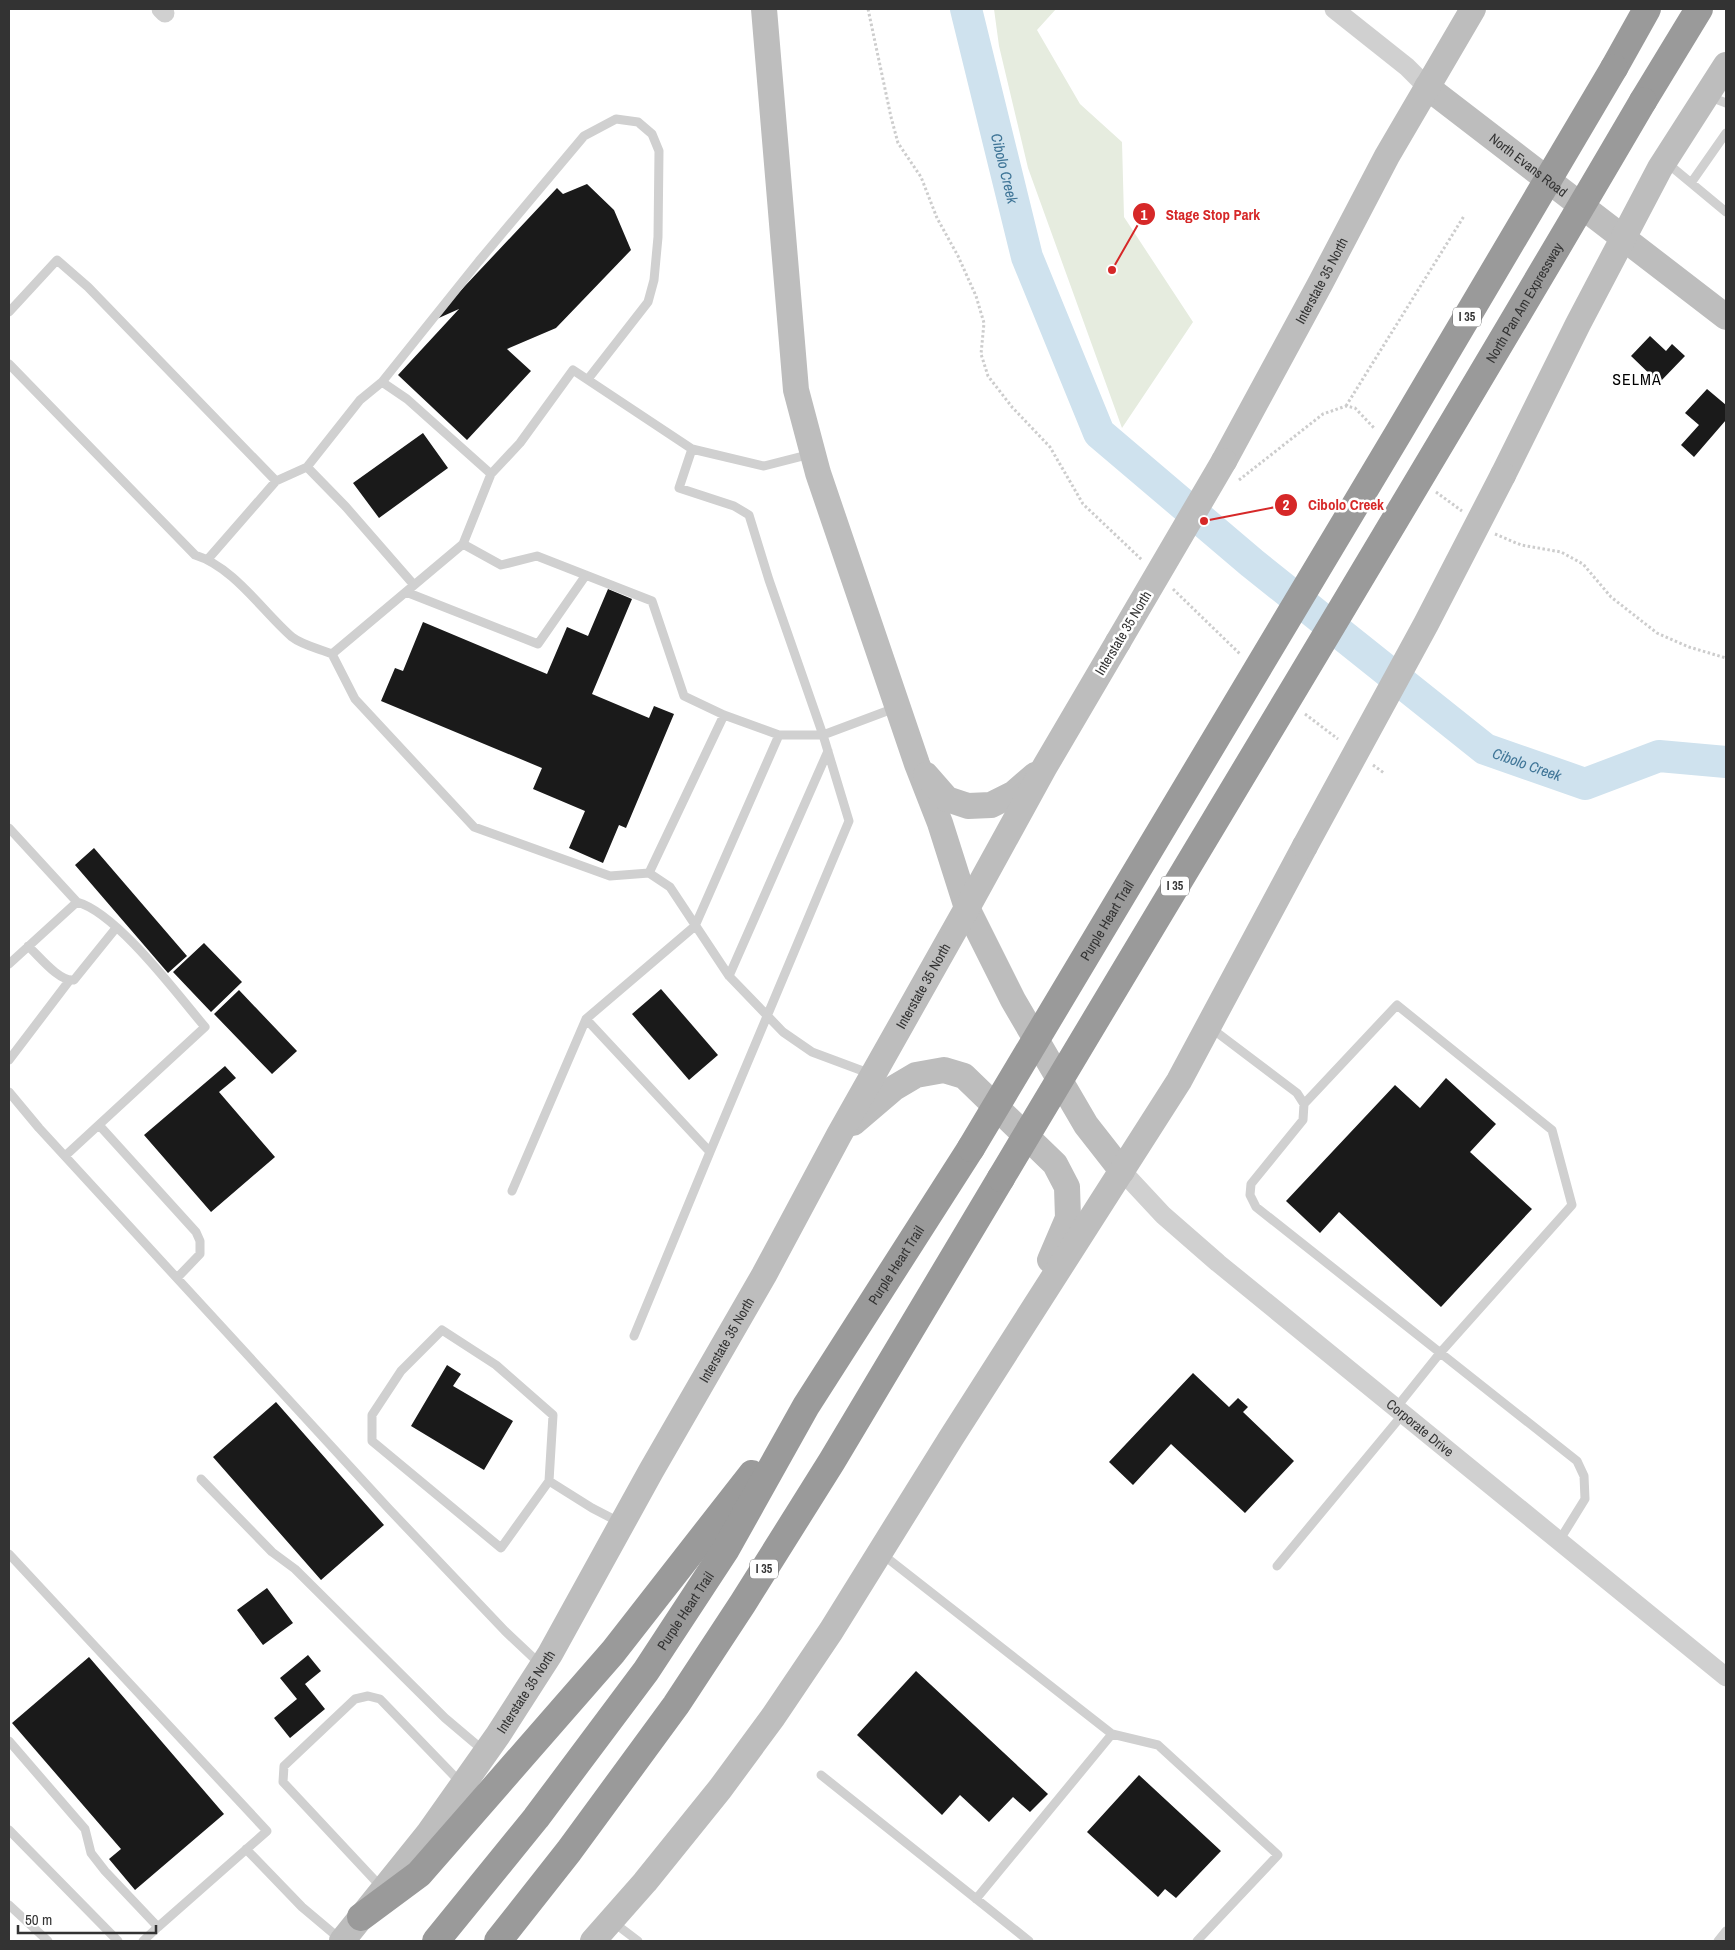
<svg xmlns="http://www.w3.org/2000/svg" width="1735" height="1950" viewBox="0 0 1735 1950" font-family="'Archivo Narrow',sans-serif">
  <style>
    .green { fill: #e6ecdf }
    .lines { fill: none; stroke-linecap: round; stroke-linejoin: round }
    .river { stroke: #cfe2ee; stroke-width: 32 }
    .building { fill: #1a1a1a }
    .path { stroke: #cdcdcd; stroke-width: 3; stroke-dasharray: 2.5 2.5; stroke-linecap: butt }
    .lane { stroke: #d0d0d0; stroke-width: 9 }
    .street { stroke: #d0d0d0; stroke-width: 19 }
    .secondary { stroke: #bdbdbd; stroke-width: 26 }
    .highway { stroke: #9a9a9a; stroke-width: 28 }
    .secondary-bridge { stroke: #bdbdbd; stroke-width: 26 }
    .highway-bridge { stroke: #9a9a9a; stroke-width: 28 }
    .labels { text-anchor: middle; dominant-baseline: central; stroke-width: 5; stroke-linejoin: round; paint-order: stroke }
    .shield { fill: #fff; stroke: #707070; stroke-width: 1 }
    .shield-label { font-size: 12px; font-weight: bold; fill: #333 }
    .street-label { font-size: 14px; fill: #333; stroke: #fff }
    .water-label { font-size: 15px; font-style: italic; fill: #3f7597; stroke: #fff }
    .quarter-label { font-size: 16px; letter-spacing: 1px; fill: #000; stroke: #fff }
    .leader { fill: none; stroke: #d62828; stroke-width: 2 }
    .callout-dot { fill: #d62828; stroke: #fff; stroke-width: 2 }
    .mark-label { font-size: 15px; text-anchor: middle; font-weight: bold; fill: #fff }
    .callout-label { font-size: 15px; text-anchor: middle; font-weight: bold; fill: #d62828; stroke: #fff; stroke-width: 5; stroke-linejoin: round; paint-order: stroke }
  </style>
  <rect width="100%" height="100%" fill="#fff"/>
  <path class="green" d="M994 9H1056L1037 30 1080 104 1122 142 1124 217 1193 322 1122 428 1028 168 999 46Z"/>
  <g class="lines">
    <path class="river" id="s1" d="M966 9 1027 257 1099 433 1252 563 1485 749 1585 784 1659 756 1726 762"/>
  </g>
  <path class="building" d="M587 184 614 210 631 250 556 328 507 349 531 371 467 440 398 375 459 309 432 321 557 188 563 194Z
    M1650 336 1666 351 1672 344 1685 356 1659 383 1631 356Z
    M1707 389 1726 405V420L1694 457 1681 445 1699 425 1685 413Z
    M423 433 448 468 379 518 353 483Z
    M608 589 632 599 592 694 649 718 654 706 674 714 626 828 619 825 603 863 569 848 585 811 533 789 542 768 381 701 395 668 403 671 423 622 547 674 567 627 588 636Z
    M94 848 187 956 168 973 75 865Z
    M204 943 242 982 211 1012 173 972Z
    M661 989 718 1055 689 1080 632 1014Z
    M239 990 297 1051 272 1074 214 1014Z
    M225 1066 236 1078 219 1092 275 1157 211 1212 144 1135Z
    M1446 1078 1496 1124 1470 1152 1532 1209 1441 1307 1339 1212 1320 1233 1286 1201 1395 1085 1420 1108Z
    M447 1365 461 1374 453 1386 513 1421 484 1470 411 1426Z
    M1193 1373 1229 1407 1238 1398 1248 1407 1243 1412 1294 1461 1245 1513 1171 1444 1133 1485 1109 1462Z
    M276 1402 384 1525 321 1580 213 1457Z
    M267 1588 293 1623 263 1645 237 1610Z
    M308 1655 321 1671 305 1684 325 1709 290 1738 274 1718 297 1699 280 1678Z
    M89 1657 224 1814 135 1890 109 1859 121 1849 12 1723Z
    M916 1671 1048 1794 1030 1812 1013 1797 989 1822 960 1795 942 1815 857 1735Z
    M1139 1775 1221 1851 1176 1898 1165 1889 1158 1897 1087 1832Z"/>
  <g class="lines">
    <path class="path" d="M868 9 891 117 898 143 921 177 937 218 958 256 976 296 984 323 981 354 988 376 1012 407 1050 447 1083 504 1142 560
      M1346 406 1464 216
      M1239 480 1323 414 1346 406 1355 408 1375 429
      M1436 492 1462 511
      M1495 534 1521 545 1561 552 1583 564 1611 597 1657 633 1689 647 1726 658
      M1173 589 1240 654
      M1305 714 1338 739
      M1373 765 1384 773"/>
    <path class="lane" d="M1708 96 1726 103
      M1667 163 1726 212
      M1691 183 1726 133
      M9 312 57 260 88 287 276 481 208 559
      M9 364 195 555C234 567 263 612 292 637 302 645 320 649 332 654
      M382 382 360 400 307 467 346 507 414 585
      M692 449 573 370 520 443 491 474 463 544 332 654 355 699 474 827 610 876 649 873 670 887 729 976 783 1032 812 1052 871 1074
      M491 474 407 399 382 382 479 261 584 136 616 119 638 122 652 134 659 151 658 237 654 280 648 302 588 379
      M276 481 307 467
      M463 544 501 565 537 556 652 601 684 696 724 715 779 735H823L895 708
      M406 592 538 644 586 575
      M779 735 695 926 586 1019 710 1152 849 821 823 735 769 580 749 515 734 506 679 488 692 449 764 466 811 454
      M9 828 77 902
      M649 873 724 715
      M28 946C39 956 59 982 74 980L116 928
      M9 964 77 902C117 913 177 994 205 1027L65 1156
      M729 976 828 751
      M1211 1028 1297 1093 1304 1104 1303 1120 1251 1184 1250 1195 1256 1207 1577 1461 1584 1476 1585 1499 1559 1541
      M9 1060 69 981
      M9 1092 39 1128 389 1509 505 1631 540 1664
      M1304 1104 1397 1005 1552 1130 1572 1205 1440 1353 1396 1408
      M99 1125 196 1232 200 1241V1254L177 1278
      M512 1191 586 1019
      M634 1336 710 1152
      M201 1479 272 1552 295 1569 445 1718 484 1751
      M549 1481 553 1415 496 1365 442 1330 401 1371 372 1415V1441L501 1548 549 1481 592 1508 619 1522
      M9 1554 267 1831 158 1927 105 1871 91 1853 85 1829 9 1741
      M882 1554 1112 1734 1158 1745 1278 1855 1197 1941
      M1277 1566 1403 1414
      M821 1775 1029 1941
      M9 1830 118 1941
      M246 1849 302 1907 340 1939
      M383 1889 283 1782 284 1766 355 1699 368 1696 380 1699 461 1783
      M976 1899 1112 1734
      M9 1905 48 1941
      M613 1922 638 1941
      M143 1941 158 1927
      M1718 1941 1726 1931"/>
    <g class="street">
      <path d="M161 9 165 13"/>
      <path d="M1334 9 1407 67 1427 87"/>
      <path id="s2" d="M1122 1171 1163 1215 1218 1263 1726 1677"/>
    </g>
    <g class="secondary">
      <path d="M764 9 796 390 818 473 917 764 940 823 967 908 1013 1000 1086 1125 1122 1171"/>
      <path id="s3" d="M1427 87 1726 317"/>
      <path id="s4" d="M1224 461 1320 284 1387 156 1473 9"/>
      <path d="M1503 475 1578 324 1660 168 1726 65"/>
      <path d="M926 775 947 799 968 806 991 805 1013 794 1035 775"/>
      <path d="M853 1123 894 1088 916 1075 944 1070 964 1076 1055 1164 1067 1187 1068 1218 1050 1260"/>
      <path id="s5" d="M342 1941 428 1834 498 1735 550 1654 651 1471 764 1275 839 1135 967 908 1044 768 1118 642"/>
      <path d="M593 1941 645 1882 720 1789 773 1717 831 1631 951 1438 1179 1081 1305 846"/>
    </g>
    <g class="highway">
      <path d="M1614 68 1647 9"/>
      <path d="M1643 101 1699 9"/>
      <path d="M361 1917 419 1874 613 1652 752 1474"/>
      <path id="s6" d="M436 1941 536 1818 646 1671 726 1549 806 1406 971 1148"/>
      <path d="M498 1941 569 1851 676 1705 743 1603 832 1461 1001 1178"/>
    </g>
    <path class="secondary-bridge" d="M1118 642 1224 461
      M1305 846 1426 624 1503 475"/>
    <g class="highway-bridge">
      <path id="s7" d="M971 1148 1399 432 1614 68"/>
      <path id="s8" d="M1001 1178C1215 819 1432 462 1643 101"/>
    </g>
  </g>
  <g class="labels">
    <g class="shield">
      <rect x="1453" y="307.5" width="28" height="19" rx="4"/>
      <rect x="1161" y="876.5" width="28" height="19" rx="4"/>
      <rect x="750" y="1559.5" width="28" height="19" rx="4"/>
    </g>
    <g class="shield-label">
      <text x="1467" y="317">I 35</text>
      <text x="1175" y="886">I 35</text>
      <text x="764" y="1569">I 35</text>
    </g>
    <g class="street-label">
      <text stroke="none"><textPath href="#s3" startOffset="128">North Evans Road</textPath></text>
      <text stroke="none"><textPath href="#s4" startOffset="205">Interstate 35 North</textPath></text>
      <text stroke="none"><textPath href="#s8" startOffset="1020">North Pan Am Expressway</textPath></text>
      <text transform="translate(1123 633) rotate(-59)">Interstate 35 North</text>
      <text stroke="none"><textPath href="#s7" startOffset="265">Purple Heart Trail</textPath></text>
      <text stroke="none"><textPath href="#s5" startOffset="1120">Interstate 35 North</textPath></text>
      <text stroke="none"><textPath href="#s6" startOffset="819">Purple Heart Trail</textPath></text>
      <text stroke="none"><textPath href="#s5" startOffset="715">Interstate 35 North</textPath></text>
      <text stroke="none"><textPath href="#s2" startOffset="394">Corporate Drive</textPath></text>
      <text stroke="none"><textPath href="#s6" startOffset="414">Purple Heart Trail</textPath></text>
      <text stroke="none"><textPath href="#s5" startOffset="310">Interstate 35 North</textPath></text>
    </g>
    <g class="water-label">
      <text stroke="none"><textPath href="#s1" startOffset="164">Cibolo Creek</textPath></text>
      <text stroke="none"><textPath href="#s1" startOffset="989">Cibolo Creek</textPath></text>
    </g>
    <g class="quarter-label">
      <text x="1637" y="379">SELMA</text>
    </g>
  </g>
  <path class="leader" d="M1112 270L1144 214M1204 521L1286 505"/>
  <g class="callout-dot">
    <circle cx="1112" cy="270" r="5"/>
    <circle cx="1204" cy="521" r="5"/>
    <circle cx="1144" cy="214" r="12"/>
    <circle cx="1286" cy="505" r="12"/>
  </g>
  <g class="mark-label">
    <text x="1144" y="220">1</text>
    <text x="1286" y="510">2</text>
  </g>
  <g class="callout-label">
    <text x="1213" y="220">Stage Stop Park</text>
    <text x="1346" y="510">Cibolo Creek</text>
  </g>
  <rect width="1735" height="1950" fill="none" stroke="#333333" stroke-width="20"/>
  <path d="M18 1925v8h138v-8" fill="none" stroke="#333333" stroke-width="2.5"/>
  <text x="25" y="1925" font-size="15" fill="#333333" stroke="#ffffff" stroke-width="4" paint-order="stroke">50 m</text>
</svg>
